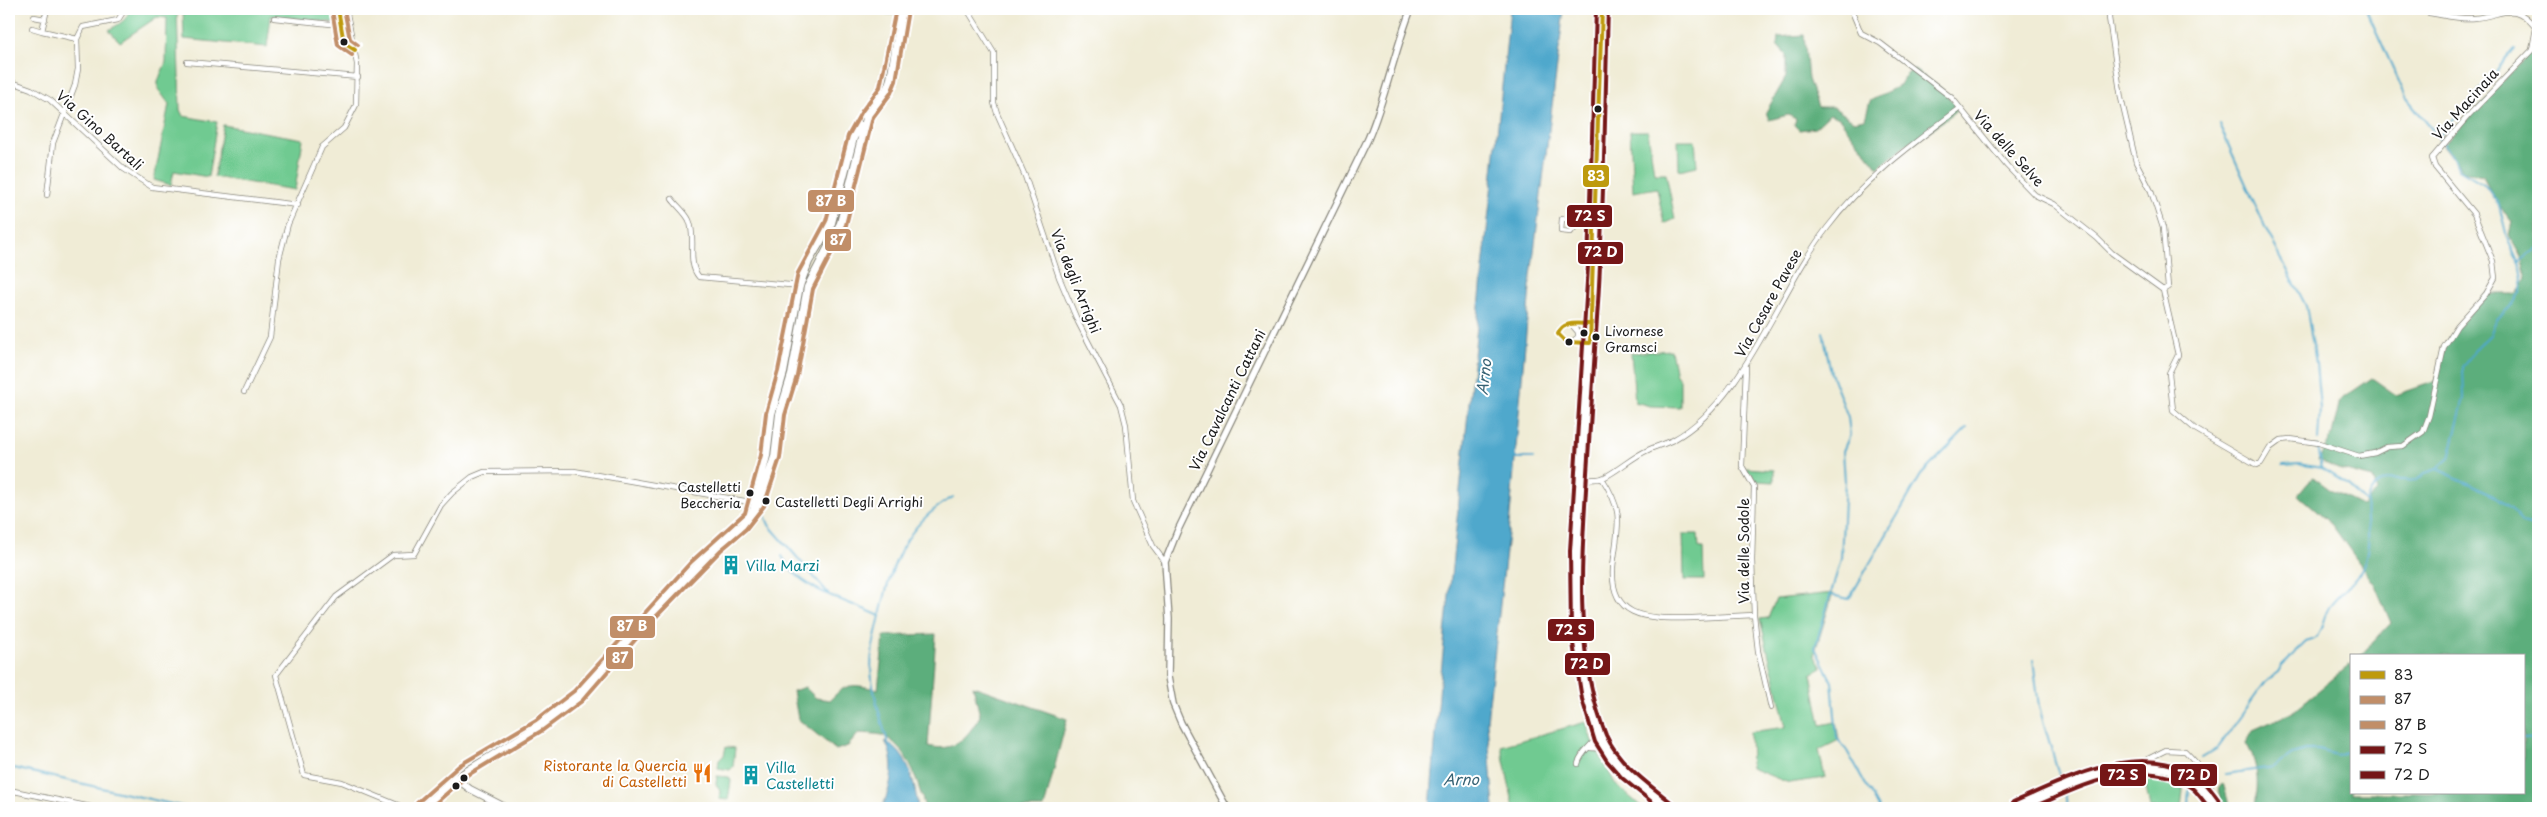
<svg xmlns="http://www.w3.org/2000/svg" width="2547" height="817" viewBox="0 0 2547 817" font-family="'Playpen Sans',sans-serif">
  <style>
    .green { fill: #70ca91; stroke: #467356 }
    .forest { fill: #5cae7b; stroke: #3c654c }
    .water { fill: #4fa8cc; stroke: #366274 }
    .lines { fill: none; stroke-linecap: round; stroke-linejoin: round }
    .stream { stroke: #4fa8cc; stroke-width: 2 }
    .minor-casing { stroke: #868479; stroke-width: 6 }
    .tertiary-casing { stroke: #868479; stroke-width: 8 }
    .secondary-casing { stroke: #868479; stroke-width: 8 }
    .primary-casing { stroke: #868479; stroke-width: 9 }
    .minor { stroke: #fff; stroke-width: 4.5 }
    .tertiary { stroke: #fff; stroke-width: 5.5 }
    .secondary { stroke: #fff; stroke-width: 6 }
    .primary { stroke: #fff; stroke-width: 7 }
    .bus-1-casing { stroke: #fff; stroke-width: 8 }
    .bus-2-casing { stroke: #fff; stroke-width: 8 }
    .bus-3-casing { stroke: #fff; stroke-width: 8 }
    .bus-4-casing { stroke: #fff; stroke-width: 8 }
    .bus-5-casing { stroke: #fff; stroke-width: 8 }
    .bus-1 { stroke: #be9a0d; stroke-width: 4 }
    .bus-2 { stroke: #c18e68; stroke-width: 4 }
    .bus-3 { stroke: #c18e68; stroke-width: 4 }
    .bus-4 { stroke: #751617; stroke-width: 4 }
    .bus-5 { stroke: #751617; stroke-width: 4 }
    .bus-dot { fill: #1c1c1c; stroke: #fff; stroke-width: 2 }
    .labels { text-anchor: middle; dominant-baseline: central; stroke-width: 4; stroke-linejoin: round; paint-order: stroke }
    .bus-label { font-size: 13px; fill: #1c1c1c; stroke: #fff; text-anchor: start }
    .street-label { font-size: 14px; fill: #1c1c1c; stroke: #fff }
    .culture-label { font-size: 14px; fill: #0d838f; stroke: #fff; text-anchor: start }
    .food-label { font-size: 14px; fill: #c56008; stroke: #fff; text-anchor: end }
    .water-label { font-size: 15px; font-style: italic; fill: #366274; stroke: #fff }
    .line-badge { stroke: #fff; stroke-width: 2 }
    .badge-label { font-size: 14px; text-anchor: middle; font-weight: bold; fill: #fff }
  </style>
  <rect width="100%" height="100%" fill="#fff"/>
  <filter id="ink" filterUnits="userSpaceOnUse"><feTurbulence type="fractalNoise" baseFrequency=".02" numOctaves="2"/><feDisplacementMap in="SourceGraphic" scale="10" xChannelSelector="R" yChannelSelector="G"/><feConvolveMatrix kernelMatrix="1 2 1 2 8 2 1 2 1" color-interpolation-filters="sRGB"/></filter>
  <filter id="wash" filterUnits="userSpaceOnUse"><feTurbulence type="fractalNoise" baseFrequency=".0096" numOctaves="4" result="noise"/><feDisplacementMap in="SourceGraphic" scale="20" xChannelSelector="R" yChannelSelector="G"/><feGaussianBlur stdDeviation="1.12" result="paint"/><feColorMatrix in="noise" values="0 0 0 0 0 0 0 0 0 0 0 0 0 0 0 0 0 1.4 0 .05"/><feComposite in="paint" operator="in"/></filter>
  <g filter="url(#wash)">
    <rect width="100%" height="100%" fill="#f0ecd6"/>
    <path class="green" d="M129 9H177L180 110 183 116 217 122 208 177 174 171 171 185 154 180 169 104 158 89V81L166 62 167 18 157 17 120 42 109 30C117 25 129 20 129 9Z
      M183 9H337L338 23 271 16 267 47 184 39Z
      M849 9H897V15Z
      M223 125 303 139 295 190 214 177Z
      M1630 131H1648L1654 173H1666L1675 219 1664 224 1657 188 1633 192Z
      M1678 140H1695L1697 166 1679 170Z
      M1671 350 1676 375 1680 380V407L1650 406 1635 402 1631 353Z
      M1746 468 1774 470V482L1757 481Z
      M1683 534H1698L1699 548H1703L1704 580H1684Z
      M1833 593 1814 655 1822 668 1811 674 1821 725 1836 722 1839 740 1819 750 1825 778 1789 783 1751 768 1750 732 1786 727 1760 619 1768 618 1776 599Z
      M1586 722 1592 741 1616 785 1643 808H1514L1501 746Z
      M726 747 735 748 733 767 730 770 718 768 719 760 724 755Z
      M2153 771 2165 773 2184 781 2181 808H2150L2143 773Z
      M717 776 729 777 731 781 728 800 719 799 720 791 716 784Z"/>
    <path class="forest" d="M2538 22V808H2254C2260 786 2258 763 2246 743L2253 730 2291 713 2351 664V793H2523V656H2360L2391 623 2375 585 2332 525 2298 495 2313 477 2332 491 2362 506 2377 492 2373 478 2338 469 2318 460 2332 435 2340 400 2372 378 2396 395 2436 381 2448 339 2486 294H2516L2527 278 2520 254 2509 235 2512 222 2492 196 2483 175 2463 171 2443 145 2532 50Z
      M1804 35 1808 79 1818 107H1833L1854 121 1865 119 1870 101 1900 85 1905 76 1913 69 1940 87 1959 109 1915 142 1912 140 1878 168 1839 118 1830 114 1815 128 1799 130 1794 125 1796 119 1788 115 1769 120 1766 112 1786 77V55L1777 45 1778 37Z
      M936 634 928 746C956 753 967 737 980 716L973 686 1067 719 1044 808H925C918 784 910 751 886 737 880 733 867 734 859 733L848 746 836 750 798 719 793 691 805 687 816 698 830 700C848 681 853 685 878 689L884 636Z
      M2223 783 2230 808 2222 806 2218 789Z"/>
    <path class="water" d="M1510 9H1564L1531 276 1510 516 1487 721 1494 808H1430L1440 682Z
      M885 741C909 753 915 784 918 808H882C891 786 897 763 885 741Z"/>
    <g class="lines">
      <path class="stream" d="M2219 124 2266 229 2306 306 2316 363 2320 409 2318 440
        M2438 136 2473 99 2515 48
        M2518 262 2538 248
        M1823 332 1831 373 1848 417 1850 435 1843 451 1845 481 1841 559 1815 648 1832 682 1837 738 1847 751 1879 808
        M2317 446 2321 468 2347 484 2366 502
        M1515 458H1533
        M2283 465 2299 464 2321 468
        M2437 469 2492 494 2512 509 2522 523 2538 527
        M761 506 769 525 828 593
        M782 556C799 591 847 600 880 616
        M1831 595 1849 599 1921 475 1967 428
        M2033 659 2039 707 2062 785
        M2523 738 2538 737
        M888 743C882 723 875 701 872 680 869 659 874 640 879 620 891 567 902 526 953 497
        M2201 758 2218 748 2266 681 2278 672 2282 665 2306 642 2316 638C2323 629 2323 615 2330 606 2349 582 2363 581 2368 546 2371 525 2357 498 2379 484 2391 476 2404 482 2417 480L2425 473 2437 469 2449 458 2464 398 2463 367 2477 347 2490 335 2496 320 2513 304 2520 292 2523 279 2521 268 2507 237 2499 205 2484 184 2459 169 2448 149 2406 97 2366 9
        M9 767 189 808
        M2191 773 2196 764
        M2226 774 2274 767 2292 754 2306 750H2318L2337 755 2351 750
        M2063 790 2069 808
        M2188 808 2189 782"/>
    </g>
  </g>
  <g filter="url(#ink)">
    <g class="lines">
      <defs>
        <path id="minor" d="M47 9 42 31 77 39
          M338 9 344 43 355 50
          M967 9 994 53V103L997 113 1025 176 1059 277 1078 322 1121 405 1126 425 1133 501 1153 546 1165 562
          M1851 9 1861 33 1880 43 1952 98 2007 166 2035 195 2054 204 2097 238 2112 253 2163 290 2178 355 2169 373 2173 410 2195 429 2257 465 2261 463 2270 448 2281 440 2290 439 2319 443 2359 456 2375 453 2387 447 2403 446 2423 432 2429 416 2444 347 2457 326 2486 294 2495 278 2493 261 2474 214 2435 167 2432 158 2469 115 2532 50 2536 28C2513 0 2505 15 2475 18 2461 20 2443 15 2429 13L2423 9
          M2110 9 2109 18 2121 98 2136 162 2151 191 2163 228 2168 287 2163 290
          M34 17 45 19
          M274 18 340 25 349 23
          M32 28 42 31
          M187 62 358 77
          M9 81 31 89 50 100 124 169 152 187 298 205
          M47 195 53 143 75 85 78 69 77 39 83 27 118 20 125 9
          M672 199C677 206 685 212 689 220 697 238 686 262 699 277L801 286
          M1582 224 1577 219H1562L1561 231 1571 232C1576 223 1585 224 1595 225
          M1572 325 1578 332V337L1573 341
          M1589 343 1566 342 1558 334C1561 319 1579 325 1590 324
          M1746 367 1742 466 1754 487 1752 560 1754 615 1758 651 1771 708
          M244 392 270 337 279 259 288 224 322 147 344 128 356 105 357 64 346 9
          M1602 478C1623 511 1619 521 1614 558 1605 620 1646 619 1693 618 1713 617 1734 616 1754 615
          M1580 480C1587 479 1597 480 1603 478 1619 470 1632 457 1648 450 1656 446 1665 444 1673 440 1745 401 1778 291 1827 228 1863 180 1912 144 1959 109
          M1590 748 1606 749
          M1578 764C1580 753 1592 745 1599 735
          M2136 765 2166 750 2185 751C2204 770 2210 779 2216 805
          M9 790 96 808
          M405 808 342 782 304 775 276 675 336 597 393 555 414 554 441 505 452 493 472 477 484 472 574 471 756 503"/>
        <path id="tertiary" d="M421 808 455 778
          M1227 808 1181 723 1173 704 1168 677 1169 619 1165 562 1177 532 1368 139C1386 97 1394 52 1411 9"/>
        <path id="secondary" d="M866 117 886 90 890 79 902 9
          M753 510 767 456 772 414 784 373 800 286 809 262 832 223 854 138 861 125
          M507 808 470 789 455 778 540 725 578 696 644 620 717 545 742 525 759 503 774 457 779 414 791 375 807 287 840 223 867 114"/>
        <path id="primary" d="M1602 9 1594 266 1576 551 1577 630 1588 698 1601 739 1612 757 1627 774 1668 808
          M2015 808C2079 783 2170 728 2217 808"/>
      </defs>
      <use href="#minor" class="minor-casing"/>
      <use href="#tertiary" class="tertiary-casing"/>
      <use href="#secondary" class="secondary-casing"/>
      <use href="#primary" class="primary-casing"/>
      <use href="#minor" class="minor"/>
      <use href="#tertiary" class="tertiary"/>
      <use href="#secondary" class="secondary"/>
      <use href="#primary" class="primary"/>
      <defs>
        <path id="bus-1" d="M338 9 344 43 355 50
          M1590 324C1578 324 1563 320 1558 334L1566 342 1590 343
          M1590 343 1602 9"/>
        <path id="bus-2" d="M332 10 338 45 352 55
          M430 808 468 775 543 730 582 701 649 624 721 550 746 529 764 506 780 458 785 415 797 376 813 289 846 225 873 117 891 93 896 81 908 10"/>
        <path id="bus-3" d="M344 9 350 39 358 45
          M417 803 460 765 536 720 574 691 691 562 745 513 761 455 766 413 778 371 798 273 826 221 848 136 862 111 880 87 896 9"/>
        <path id="bus-4" d="M1596 9 1588 266 1570 551 1571 631 1582 699 1595 742 1607 761 1622 778 1659 808
          M2031 808C2079 788 2142 753 2192 788 2198 793 2204 802 2209 808"/>
        <path id="bus-5" d="M1608 9C1605 107 1604 205 1598 303 1594 360 1591 416 1587 473 1582 557 1573 655 1606 735 1619 764 1649 784 1672 803
          M2013 802C2070 778 2141 738 2200 778 2208 784 2215 796 2222 804"/>
      </defs>
      <use href="#bus-1" class="bus-1-casing"/>
      <use href="#bus-2" class="bus-2-casing"/>
      <use href="#bus-3" class="bus-3-casing"/>
      <use href="#bus-4" class="bus-4-casing"/>
      <use href="#bus-5" class="bus-5-casing"/>
      <use href="#bus-1" class="bus-1"/>
      <use href="#bus-2" class="bus-2"/>
      <use href="#bus-3" class="bus-3"/>
      <use href="#bus-4" class="bus-4"/>
      <use href="#bus-5" class="bus-5"/>
    </g>
  </g>
  <defs>
    <symbol id="building-bare" viewBox="-9 -9 18 18"><path d="M-4-6H4V6H1V3H-1V6H-4ZM-2.5-4.3h1.7v1.8h-1.7ZM.8-4.3h1.7v1.8H.8ZM-2.5-1h1.7V.8h-1.7ZM.8-1h1.7V.8H.8Z" fill="#0f9aa8" stroke="#fff" stroke-width="2.5" paint-order="stroke"/></symbol>
    <symbol id="restaurant-bare" viewBox="-9 -9 18 18"><path d="M-5-6h1v4h1v-4h1v4h1v-4h1v5L-1.5 .5V6h-2V.5L-5-1ZM5-6V6H3V1.5H1.5Q1.5-4 5-6Z" fill="#e8710a" stroke="#fff" stroke-width="2.5" paint-order="stroke"/></symbol>
  </defs>
  <g fill-rule="evenodd">
    <use href="#building-bare" x="717" y="551" width="28" height="28"/>
    <use href="#restaurant-bare" x="688" y="759" width="28" height="28"/>
    <use href="#building-bare" x="737" y="761" width="28" height="28"/>
  </g>
  <g class="bus-dot">
    <circle cx="344" cy="42" r="4.5"/>
    <circle cx="1598" cy="109" r="4.5"/>
    <circle cx="1584" cy="333" r="4.5"/>
    <circle cx="1596" cy="337" r="4.5"/>
    <circle cx="1569" cy="342" r="4.5"/>
    <circle cx="750" cy="493" r="4.5"/>
    <circle cx="766" cy="501" r="4.5"/>
    <circle cx="464" cy="778" r="4.5"/>
    <circle cx="456" cy="786" r="4.5"/>
  </g>
  <g class="labels">
    <g class="bus-label">
      <text x="1605" y="330">Livornese<tspan x="1605" dy="16">Gramsci</tspan></text>
      <text x="741" y="486" text-anchor="end">Castelletti<tspan x="741" dy="16">Beccheria</tspan></text>
      <text x="775" y="501">Castelletti Degli Arrighi</text>
    </g>
    <g class="street-label">
      <text transform="translate(2465 104) rotate(-48)">Via Macinaia</text>
      <text transform="translate(100 130) rotate(42)">Via Gino Bartali</text>
      <text transform="translate(2009 148) rotate(48)">Via delle Selve</text>
      <text transform="translate(1076 281) rotate(68)">Via degli Arrighi</text>
      <text transform="translate(1768 303) rotate(-61)">Via Cesare Pavese</text>
      <text transform="translate(1227 400) rotate(-64)">Via Cavalcanti Cattani</text>
      <text transform="translate(1743 551) rotate(-90)">Via delle Sodole</text>
    </g>
    <g class="culture-label">
      <text x="746" y="565">Villa Marzi</text>
      <text x="766" y="767">Villa<tspan x="766" dy="16">Castelletti</tspan></text>
    </g>
    <g class="food-label">
      <text x="687" y="765">Ristorante la Quercia<tspan x="687" dy="16">di Castelletti</tspan></text>
    </g>
    <g class="water-label">
      <text transform="translate(1483 377) rotate(-83)">Arno</text>
      <text x="1461" y="778">Arno</text>
    </g>
  </g>
  <g class="line-badge">
    <rect x="1582" y="164" width="28" height="24" rx="5" fill="#be9a0d"/>
    <rect x="807" y="189" width="48" height="24" rx="5" fill="#c18e68"/>
    <rect x="1566" y="204" width="47" height="24" rx="5" fill="#751617"/>
    <rect x="824" y="228" width="28" height="24" rx="5" fill="#c18e68"/>
    <rect x="1577" y="241" width="47" height="24" rx="5" fill="#751617"/>
    <rect x="609" y="615" width="47" height="24" rx="5" fill="#c18e68"/>
    <rect x="1547" y="618" width="48" height="24" rx="5" fill="#751617"/>
    <rect x="605" y="646" width="29" height="24" rx="5" fill="#c18e68"/>
    <rect x="1564" y="652" width="47" height="24" rx="5" fill="#751617"/>
    <rect x="2170" y="763" width="48" height="24" rx="5" fill="#751617"/>
    <rect x="2099" y="763" width="48" height="24" rx="5" fill="#751617"/>
  </g>
  <g class="badge-label">
    <text x="1596" y="181">83</text>
    <text x="831" y="206">87 B</text>
    <text x="1590" y="221">72 S</text>
    <text x="838" y="245">87</text>
    <text x="1601" y="257">72 D</text>
    <text x="632" y="631">87 B</text>
    <text x="1571" y="635">72 S</text>
    <text x="620" y="663">87</text>
    <text x="1587" y="669">72 D</text>
    <text x="2194" y="780">72 D</text>
    <text x="2123" y="780">72 S</text>
  </g>
  <rect width="2547" height="817" fill="none" stroke="#fff" stroke-width="30"/>
  <rect x="2350" y="654" width="175" height="140" fill="#ffffff" stroke="#a4a4a4"/>
  <rect x="2360" y="671" width="25" height="8" fill="#be9a0d" stroke="#a4a4a4"/>
  <text x="2394" y="680" font-size="15" fill="#1c1c1c">83</text>
  <rect x="2360" y="696" width="25" height="8" fill="#c18e68" stroke="#a4a4a4"/>
  <text x="2394" y="704" font-size="15" fill="#1c1c1c">87</text>
  <rect x="2360" y="721" width="25" height="8" fill="#c18e68" stroke="#a4a4a4"/>
  <text x="2394" y="730" font-size="15" fill="#1c1c1c">87 B</text>
  <rect x="2360" y="746" width="25" height="8" fill="#751617" stroke="#a4a4a4"/>
  <text x="2394" y="754" font-size="15" fill="#1c1c1c">72 S</text>
  <rect x="2360" y="771" width="25" height="8" fill="#751617" stroke="#a4a4a4"/>
  <text x="2394" y="780" font-size="15" fill="#1c1c1c">72 D</text>
</svg>
